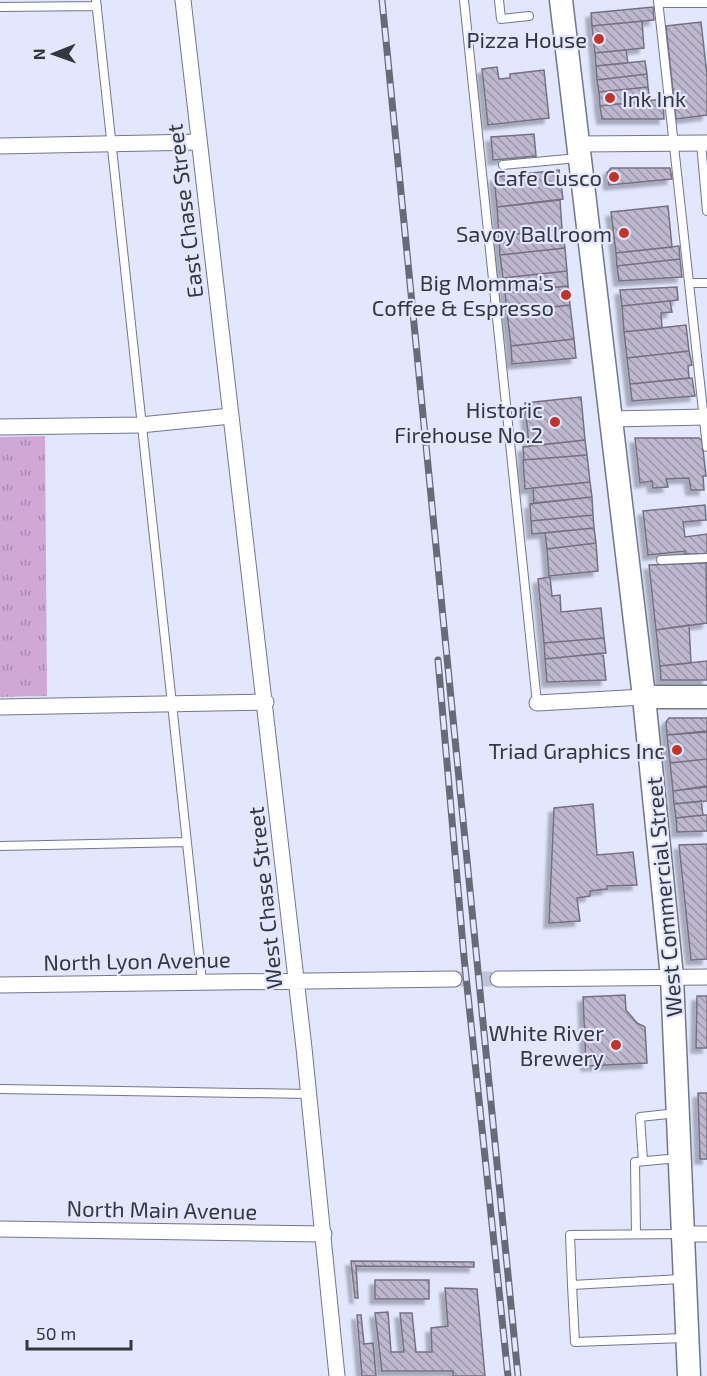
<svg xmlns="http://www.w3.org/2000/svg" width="707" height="1376" viewBox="0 0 707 1376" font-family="'Exo 2',sans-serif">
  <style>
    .park { fill: url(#park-tufts) }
    .building { fill: url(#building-back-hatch); stroke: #757083; stroke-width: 1.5; filter: url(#shadow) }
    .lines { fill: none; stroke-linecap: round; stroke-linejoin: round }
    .street-tunnel { stroke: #bfc4d7; stroke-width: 15; stroke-dasharray: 15 8; stroke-linecap: butt }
    .lane-casing { stroke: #72768a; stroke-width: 10 }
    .street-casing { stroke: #72768a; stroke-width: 17 }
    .secondary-casing { stroke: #72768a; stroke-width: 25 }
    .lane { stroke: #fff; stroke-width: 8 }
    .street { stroke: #fff; stroke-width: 15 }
    .secondary { stroke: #fff; stroke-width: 22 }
    .rail-casing { stroke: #686b77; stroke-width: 7 }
    .rail { stroke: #e2e7fd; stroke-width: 4.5; stroke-dasharray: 14; stroke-linecap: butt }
    .poi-dot { fill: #c13429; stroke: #e2e7fd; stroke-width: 2 }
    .labels { text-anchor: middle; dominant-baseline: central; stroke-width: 4.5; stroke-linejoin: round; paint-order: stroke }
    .poi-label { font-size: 22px; fill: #35373f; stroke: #e2e7fd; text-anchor: end }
    .street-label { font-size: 22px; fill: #35373f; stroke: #e2e7fd }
  </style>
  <defs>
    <pattern id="park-tufts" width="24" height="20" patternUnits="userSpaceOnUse" patternTransform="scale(1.5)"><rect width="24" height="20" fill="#cfa8d6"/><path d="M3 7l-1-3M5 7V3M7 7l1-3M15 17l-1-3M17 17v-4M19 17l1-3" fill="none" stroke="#a98aaf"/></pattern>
    <pattern id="building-back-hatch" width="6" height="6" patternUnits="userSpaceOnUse" patternTransform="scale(1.5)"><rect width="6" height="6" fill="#beb8ce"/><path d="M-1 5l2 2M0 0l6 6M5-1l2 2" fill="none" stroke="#9b96a9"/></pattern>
    <filter id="shadow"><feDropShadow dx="-5" dy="5" stdDeviation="1.5" flood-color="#0004"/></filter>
  </defs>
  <rect width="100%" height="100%" fill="#e2e7fd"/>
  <path class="park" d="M45 436 47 696 0 697V437Z"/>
  <path class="building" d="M653 7 654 20 592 26 591 13Z
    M642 21 644 48 595 53 592 26Z
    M701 22 707 75V115L676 119 666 26Z
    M626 50 628 63 596 66 595 53Z
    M645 61 647 74 597 80 596 66Z
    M497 67 499 79 510 78V74L544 70 549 118 488 125 482 69Z
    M647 74 648 87 599 92 597 80Z
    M648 87 650 101 600 106 599 92Z
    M663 99 664 119H602L600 106Z
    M534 134 536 156 493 160 491 137Z
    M611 168H670L672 179 609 185 607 173Z
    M559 170 563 199 497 207 494 177Z
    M560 200 562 229 499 236 497 207Z
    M668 206 672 247 616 253 611 212Z
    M562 229 565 248 500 255 499 236Z
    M679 246 680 259 617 266 616 253Z
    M565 248 567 271 503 278 500 255Z
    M680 259 682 277 619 281 617 266Z
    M567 271 568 286 505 293 503 278Z
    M568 286 570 305 507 312 505 293Z
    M677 287 678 300 622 306 620 290Z
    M670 301 672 312 661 313 662 328 624 332 622 306Z
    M570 305 574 339 511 346 507 312Z
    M686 325 689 351 627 358 624 332Z
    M574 339 576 358 512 364 511 346Z
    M689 351 692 365 688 366 689 378 630 384 627 358Z
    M692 378 695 396 632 401 630 384Z
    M581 397 585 440 529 446 525 403Z
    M635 438H699L702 441 706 476H703L704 490H691L689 478 666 479 668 487 653 488 652 481 640 483Z
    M585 440 587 455 524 460 523 447Z
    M587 455 590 482 525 489 523 460Z
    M590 482 592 497 534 503 533 488Z
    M592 497 593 515 531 521 530 504Z
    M705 505 706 520 683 522 685 537 707 534V554H685V551L648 555 643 511Z
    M593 515 594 528 532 534 531 521Z
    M594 528 596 543 547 549 545 533Z
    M596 543 598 571 549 576 547 549Z
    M706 563 707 623 656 630 649 565Z
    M550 577 552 596 560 595 561 612 601 608 604 638 544 643 538 579Z
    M689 625 691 663 660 666 656 630Z
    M604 638 606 653 545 659 544 643Z
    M603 653 606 680 547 682 545 659Z
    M707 661V680H661L660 666Z
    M669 718H707V731L667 735 666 722Z
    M707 732V759L670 763 667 735Z
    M707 759V786L673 791 670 763Z
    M707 787V801L674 804 673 791Z
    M701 801 703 815 676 818 674 804Z
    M593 804 597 855 633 852 637 885 607 886V889L590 891V896L577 898 580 921 549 923 554 808Z
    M703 815H707V831L677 832 676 818Z
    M707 844V959L691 960 679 845Z
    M625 995 626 1010 637 1023 645 1027 647 1063 586 1066 583 997Z
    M697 996H707V1048H696Z
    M698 1093H707V1159H700Z
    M351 1261 474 1262V1267L356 1266 358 1298H355Z
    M375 1280H429V1299H375Z
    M445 1288 477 1289 485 1376H453V1371H382L375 1313 388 1312 391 1352H404L400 1313H412L416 1352H432L431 1328 448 1326Z
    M357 1315H361L364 1344 373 1343 376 1376H362Z"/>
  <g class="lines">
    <path class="street-tunnel" d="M454 979H498"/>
    <defs>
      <path id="lane" d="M96 0 202 982
        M464 0 537 703
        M499 0 501 19 529 16
        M658 0 707 447
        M659 3H707
        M0 7 97 6
        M701 143 707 211
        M503 165 578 158
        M689 283H707
        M661 560 707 558
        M0 846 186 842
        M0 1089 309 1094
        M643 1161 640 1117 677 1113
        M636 1234 635 1162 679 1158
        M681 1279 572 1285 570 1235 681 1234
        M572 1285 575 1342 684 1338"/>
      <path id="street" d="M183 0 304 1048 337 1376
        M577 144 707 143
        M0 146 199 142
        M610 419 707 417
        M0 427 140 425 231 416
        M537 703 644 697
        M0 707 266 702
        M498 979 707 977
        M0 985 454 979
        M0 1229 324 1234
        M684 1234H707"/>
      <path id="secondary" d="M561 0 644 697 672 977 689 1376
        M644 697H707"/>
    </defs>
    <use href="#lane" class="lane-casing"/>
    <use href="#street" class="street-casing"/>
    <use href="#secondary" class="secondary-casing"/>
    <use href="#lane" class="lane"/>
    <use href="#street" class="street"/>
    <use href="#secondary" class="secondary"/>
    <defs>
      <path id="rail" d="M382 0 518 1376
        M438 660 464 957 508 1376"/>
    </defs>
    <use href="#rail" class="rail-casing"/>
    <use href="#rail" class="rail"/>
  </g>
  <g class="poi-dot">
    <circle cx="599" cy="39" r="6"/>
    <circle cx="610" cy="98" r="6"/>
    <circle cx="614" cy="177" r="6"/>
    <circle cx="624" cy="233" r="6"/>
    <circle cx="566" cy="295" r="6"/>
    <circle cx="555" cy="422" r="6"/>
    <circle cx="677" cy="750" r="6"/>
    <circle cx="616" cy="1045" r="6"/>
  </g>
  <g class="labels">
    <g class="poi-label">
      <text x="587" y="39">Pizza House</text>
      <text x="622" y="98" text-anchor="start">Ink Ink</text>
      <text x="602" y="177">Cafe Cusco</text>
      <text x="612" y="233">Savoy Ballroom</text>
      <text x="554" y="282">Big Momma's<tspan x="554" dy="25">Coffee &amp; Espresso</tspan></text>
      <text x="543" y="409">Historic<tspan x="543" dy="25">Firehouse No.2</tspan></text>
      <text x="665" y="750">Triad Graphics Inc</text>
      <text x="604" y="1032">White River<tspan x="604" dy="25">Brewery</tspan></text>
    </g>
    <g class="street-label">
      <text transform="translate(184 211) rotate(-97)">East Chase Street</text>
      <text transform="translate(663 897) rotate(-95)">West Commercial Street</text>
      <text transform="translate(264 898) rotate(-96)">West Chase Street</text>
      <text transform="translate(137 960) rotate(-1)">North Lyon Avenue</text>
      <text transform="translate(162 1209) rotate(1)">North Main Avenue</text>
    </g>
  </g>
  <g transform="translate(54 54) rotate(269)" stroke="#e2e7fd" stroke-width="4.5" paint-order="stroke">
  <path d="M0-4.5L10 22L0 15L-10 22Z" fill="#35373f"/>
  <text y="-9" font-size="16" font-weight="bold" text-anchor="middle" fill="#35373f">N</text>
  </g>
  <path d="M27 1340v9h104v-9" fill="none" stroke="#35373f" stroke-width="3"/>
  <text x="36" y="1340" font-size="18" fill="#35373f" stroke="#e2e7fd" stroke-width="4.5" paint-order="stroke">50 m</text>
</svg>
